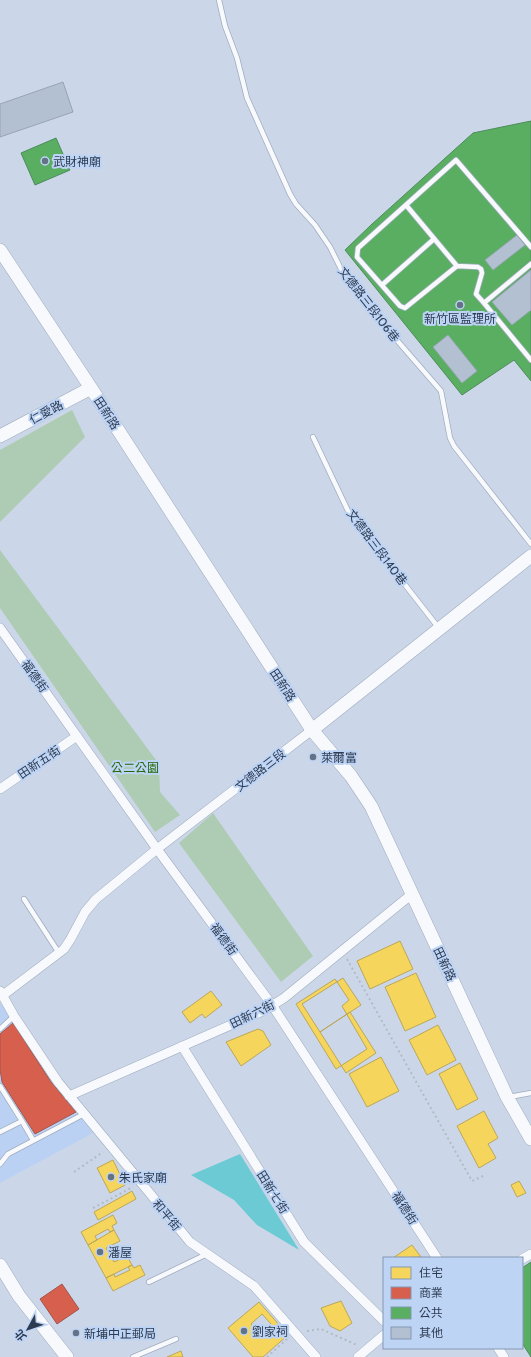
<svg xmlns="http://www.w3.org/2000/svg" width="531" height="1357" viewBox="0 0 531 1357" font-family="Cabin,'Noto Sans TC',sans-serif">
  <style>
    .built { fill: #bad1f4 }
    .green { fill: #aeccb4 }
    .water { fill: #6bcad3 }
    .homes { fill: #f6d55c; stroke: #baa759; fill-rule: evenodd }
    .shops { fill: #d6604d; stroke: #a3554e }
    .public { fill: #5aae61; stroke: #4c8c5c }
    .building { fill: #b3c0d2; stroke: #98a4b5 }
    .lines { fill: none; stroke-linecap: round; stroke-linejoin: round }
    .lane-casing { stroke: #a0acbe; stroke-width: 6 }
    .street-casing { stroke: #a0acbe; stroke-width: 10 }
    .secondary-casing { stroke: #a0acbe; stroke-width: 14 }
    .path { stroke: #b4bac3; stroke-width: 2; stroke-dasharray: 2 3; stroke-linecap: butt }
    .lane { stroke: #f7f9fc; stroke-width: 4.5 }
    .street { stroke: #f7f9fc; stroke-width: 9 }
    .secondary { stroke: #f7f9fc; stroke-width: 13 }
    .poi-dot { fill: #647286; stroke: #bed4f5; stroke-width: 1.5 }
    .labels { text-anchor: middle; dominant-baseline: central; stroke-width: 4; stroke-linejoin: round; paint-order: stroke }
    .poi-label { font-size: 12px; fill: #2d3b51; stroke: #bed4f5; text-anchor: start }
    .street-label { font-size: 12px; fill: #2d3b51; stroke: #bed4f5 }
    .park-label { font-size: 12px; fill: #236702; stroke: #bed4f5 }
  </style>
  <rect width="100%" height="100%" fill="#cbd7e8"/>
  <path class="built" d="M0 1003 93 1133 0 1183Z"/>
  <path class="green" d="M72 410 85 437 0 522V450Z
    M0 550 159 764 160 792 180 815 155 832 0 608Z
    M213 813 313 956 281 982 179 843Z"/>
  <path class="water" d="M240 1154 299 1250 257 1225 234 1200 191 1175Z"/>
  <path class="homes" d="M400 941 413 969 370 989 357 961Z
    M416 973 436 1017 405 1031 385 987Z
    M343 978 361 1005 320 1032 302 1004Z
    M335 979 349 1000 342 1006 367 1049 336 1069 296 1004Z
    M211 991 222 1005 205 1018 202 1014 190 1023 182 1012Z
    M350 1012 376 1053 346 1073 320 1032Z
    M438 1025 456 1060 427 1075 409 1040Z
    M258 1029 263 1031 271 1045 241 1066 226 1042Z
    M381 1057 399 1091 367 1107 349 1074Z
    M460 1063 478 1099 457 1110 439 1074Z
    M484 1111 498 1138 488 1144 496 1158 479 1168 457 1126Z
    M113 1160 125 1185 110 1193 97 1168Z
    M519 1181 526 1193 517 1197 511 1185Z
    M132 1191 136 1199 98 1220 94 1212Z
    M113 1215 117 1223 112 1226 114 1230 110 1232 108 1229 95 1236 97 1240 88 1245 81 1232Z
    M114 1230 120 1241 106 1248 114 1262 127 1256 132 1265 106 1278 88 1245Z
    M412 1245 421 1257 393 1258Z
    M132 1265 134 1268 140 1265 145 1275 113 1291 106 1278 114 1274 115 1277 130 1270 128 1267Z
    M341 1301 352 1323 340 1331 330 1326 321 1308Z
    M259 1302 288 1335 263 1357H253L228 1328ZM262 1314 271 1324 259 1334 251 1324Z
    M181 1351 183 1357H167Z"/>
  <path class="shops" d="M13 1023 51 1082 76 1112 35 1134 2 1082 0 1069V1034Z
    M62 1284 79 1309 57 1324 40 1299Z"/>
  <path class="public" d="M531 121V381L514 360 462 395 345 250 371 225 473 133Z
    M56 138 70 170 35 185 21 153Z
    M531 1262V1357L522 1343V1268Z"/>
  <path class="building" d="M63 82 73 112 0 137V104Z
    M517 235 525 245 493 270 485 260Z
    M531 270V310L512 325 492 302Z
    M448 335 477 371 462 383 433 347Z"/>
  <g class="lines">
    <defs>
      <path id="lane" d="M219 0 225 26 237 58 247 98 290 194 296 204 315 225 330 247 344 275 369 308 441 391 450 438 454 446 531 544
        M406 205 457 266
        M531 264 484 303 531 360
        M382 285 434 239
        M484 303 476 294 482 273 481 269 478 267 457 266 405 308 400 306 357 257 358 248 456 160 531 247
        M313 437 349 513 438 627
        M24 899 59 953
        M0 1029 14 1016
        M0 1086 22 1121 33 1140
        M509 1097 531 1093
        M0 1132 22 1121
        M0 1164 8 1154 84 1114
        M149 1282 207 1254
        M133 1357 176 1339"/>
      <path id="street" d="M0 628 157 849 272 1005 437 1258
        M0 789 77 736
        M0 991 14 1016 58 1082 190 1242 254 1286 316 1357
        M2 996 64 949 70 940 85 912 96 899 157 849 312 730
        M182 1046 304 1242 384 1321
        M69 1096 265 1010 284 998 412 894
        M522 1259 531 1254
        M498 1348 504 1357
        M358 1357 384 1335"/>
      <path id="secondary" d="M0 250 91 388 312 730 351 776 371 806 507 1097 531 1139
        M0 436 91 388
        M312 730 531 556
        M0 1265 19 1296 67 1357"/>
    </defs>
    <use href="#lane" class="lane-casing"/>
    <use href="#street" class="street-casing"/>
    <use href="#secondary" class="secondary-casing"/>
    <path class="path" d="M347 959 472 1181 483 1176
      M74 1172 103 1152
      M93 1208 133 1187
      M307 1331 321 1329 357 1345
      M267 1357 287 1339"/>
    <use href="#lane" class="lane"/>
    <use href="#street" class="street"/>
    <use href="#secondary" class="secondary"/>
  </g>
  <g class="poi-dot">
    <circle cx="45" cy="161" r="4"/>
    <circle cx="460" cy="305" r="4"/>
    <circle cx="313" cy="757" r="4"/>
    <circle cx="111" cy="1177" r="4"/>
    <circle cx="100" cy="1252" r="4"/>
    <circle cx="244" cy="1331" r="4"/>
    <circle cx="76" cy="1333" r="4"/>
  </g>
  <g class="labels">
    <g class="poi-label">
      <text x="53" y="161">武財神廟</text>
      <text x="460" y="318" text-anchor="middle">新竹區監理所</text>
      <text x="321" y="757">萊爾富</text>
      <text x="119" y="1177">朱氏家廟</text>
      <text x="108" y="1252">潘屋</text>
      <text x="252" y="1331">劉家祠</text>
      <text x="84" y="1333">新埔中正郵局</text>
    </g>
    <g class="street-label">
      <text transform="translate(369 304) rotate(52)">文德路三段106巷</text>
      <text transform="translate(46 412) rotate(-28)">仁愛路</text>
      <text transform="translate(107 413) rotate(57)">田新路</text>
      <text transform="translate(377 547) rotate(53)">文德路三段140巷</text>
      <text transform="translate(35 676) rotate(55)">福德街</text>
      <text transform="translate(283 685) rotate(57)">田新路</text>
      <text transform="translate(39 762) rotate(-34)">田新五街</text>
      <text transform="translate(260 770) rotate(-38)">文德路三段</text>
      <text transform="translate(224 939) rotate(54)">福德街</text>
      <text transform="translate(445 964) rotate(65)">田新路</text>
      <text transform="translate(252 1014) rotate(-26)">田新六街</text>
      <text transform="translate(273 1192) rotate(58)">田新七街</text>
      <text transform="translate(405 1208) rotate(57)">福德街</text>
      <text transform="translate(167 1215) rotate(50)">和平街</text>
    </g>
    <g class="park-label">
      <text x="135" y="767">公二公園</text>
    </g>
  </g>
  <rect x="383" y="1257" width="140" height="92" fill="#bed4f5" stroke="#8497b3"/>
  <rect x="391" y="1267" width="20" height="12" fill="#f6d55c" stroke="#8497b3"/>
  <text x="419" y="1277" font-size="12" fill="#2d3b51">住宅</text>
  <rect x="391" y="1287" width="20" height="12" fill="#d6604d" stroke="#8497b3"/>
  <text x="419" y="1297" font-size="12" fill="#2d3b51">商業</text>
  <rect x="391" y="1307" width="20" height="12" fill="#5aae61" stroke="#8497b3"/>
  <text x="419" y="1317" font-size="12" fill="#2d3b51">公共</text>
  <rect x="391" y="1327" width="20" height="12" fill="#b3c0d2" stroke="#8497b3"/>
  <text x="419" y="1337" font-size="12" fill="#2d3b51">其他</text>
  <g transform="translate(28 1329) rotate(230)" stroke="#bed4f5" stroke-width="3" paint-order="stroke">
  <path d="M0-3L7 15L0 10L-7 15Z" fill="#2d3b51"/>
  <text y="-6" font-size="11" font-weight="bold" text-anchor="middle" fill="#2d3b51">北</text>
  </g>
</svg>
